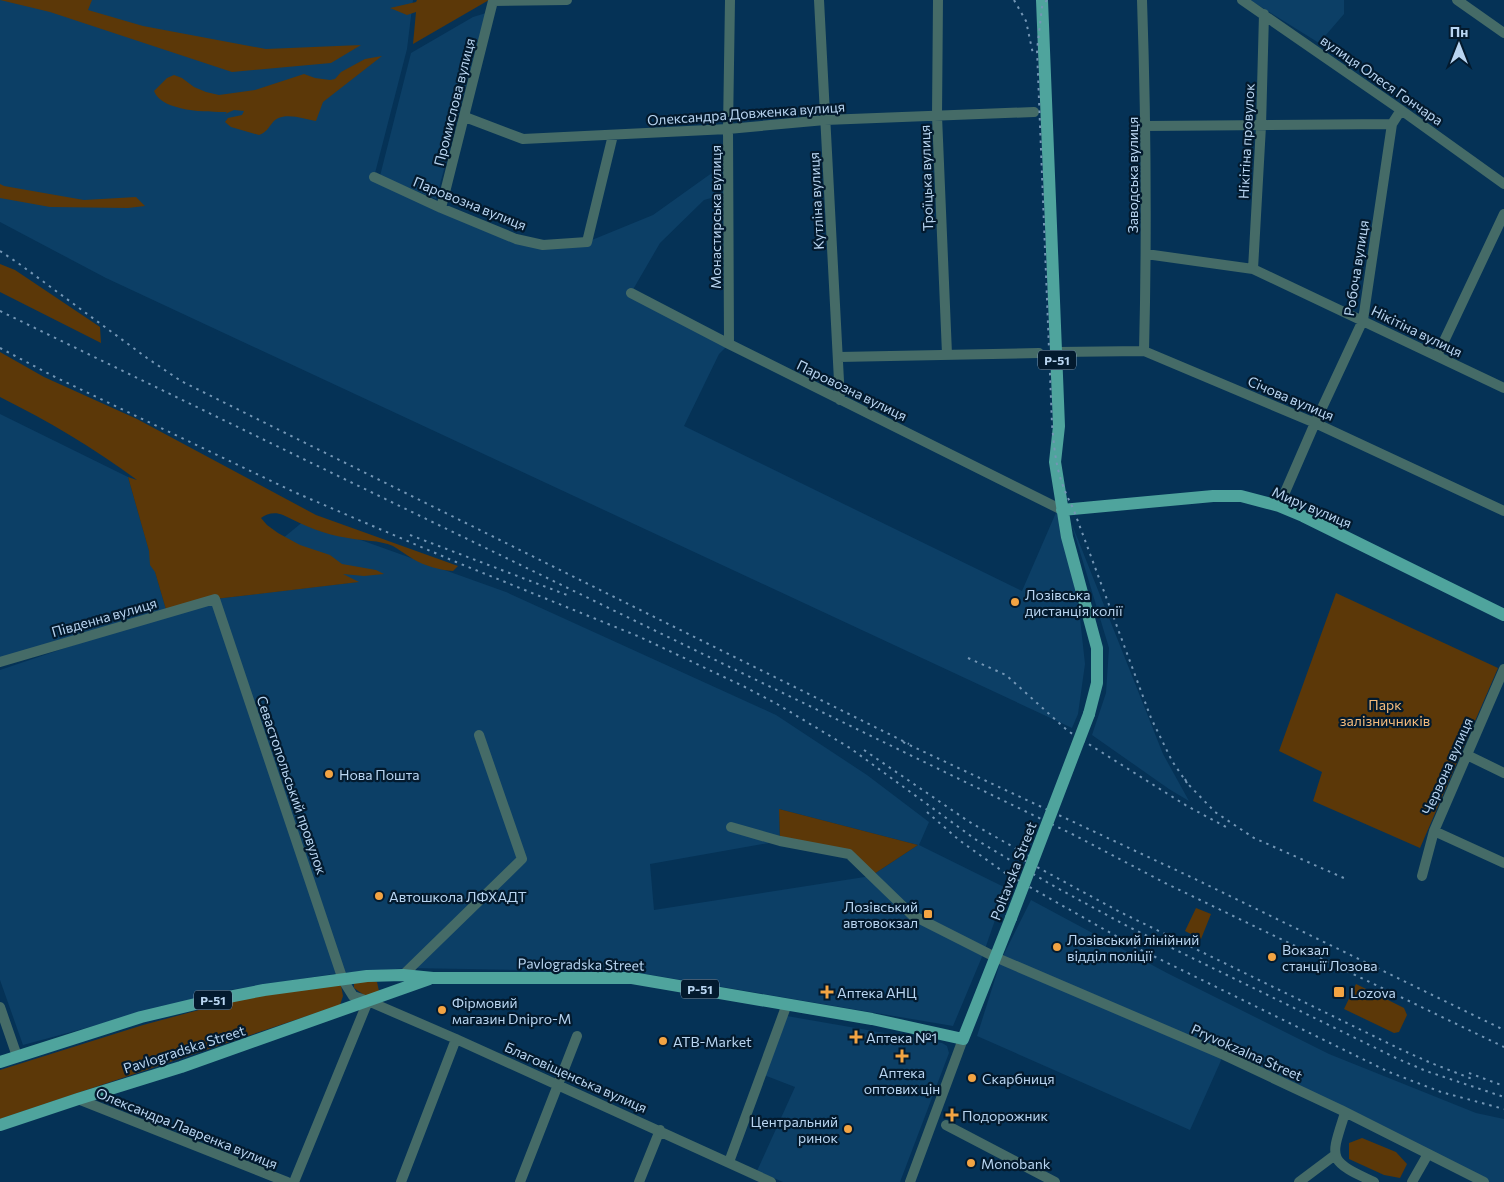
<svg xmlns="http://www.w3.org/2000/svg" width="1504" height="1182" viewBox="0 0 1504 1182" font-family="Commissioner,sans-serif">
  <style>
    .built { fill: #0c3f66; fill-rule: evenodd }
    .green { fill: #5c3808 }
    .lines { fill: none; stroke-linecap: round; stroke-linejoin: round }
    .minor { stroke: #456b67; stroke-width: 10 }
    .major { stroke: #4fa49d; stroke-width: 12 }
    .rail { stroke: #7396b5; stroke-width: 2; stroke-dasharray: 2.5 5; stroke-linecap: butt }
    .major-bridge { stroke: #4fa49d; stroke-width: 12 }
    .poi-dot { fill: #f3a443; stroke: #031a2e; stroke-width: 2 }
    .labels { text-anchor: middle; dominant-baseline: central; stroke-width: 4.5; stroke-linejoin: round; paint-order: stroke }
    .shield { fill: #031a2e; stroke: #829db6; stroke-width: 1 }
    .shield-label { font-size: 12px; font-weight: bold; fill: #b9d5f1 }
    .street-label { font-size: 14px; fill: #b9d5f1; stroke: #031a2e }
    .poi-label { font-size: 14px; fill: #b9d5f1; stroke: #031a2e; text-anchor: start }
    .park-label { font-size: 14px; fill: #f6bc7c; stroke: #031a2e }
  </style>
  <rect width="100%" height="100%" fill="#053256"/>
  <path class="built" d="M0 0H413L407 49 374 177 543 245 587 242 653 215 730 160 729 193 704 200 660 243 631 293 729 344 719 354 684 426 1022 591 1058 508 1079 609 1085 664 1078 714 1072 728 106 278 0 222Z
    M1250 0H1344V14L1319 43Z
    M486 13 436 199 380 176 411 53 473 17Z
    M0 414 128 477 167 613 215 599 357 582 276 544 305 520 506 592 776 715 867 775 929 822 919 845 1006 888 984 952 953 1026 634 972 409 968 340 973 223 991 23 1045 0 980V670L151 619 0 662ZM779 809 918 845 871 876 654 910 650 864 780 841Z
    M1071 522 1163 754 1189 801 1169 789 1092 735 1106 693 1109 648Z
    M1031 900 1167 973 1329 1054 1476 1113 1504 1119V1182H1484L1223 1056 1190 1130 977 1036 1001 960Z
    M781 1015 942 1043 947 1046 949 1053 900 1182H783L757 1171 795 1087 759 1073Z"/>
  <path class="green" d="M0 0H92L88 10 143 26 266 49 361 45 331 63 232 72 50 12Z
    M417 0H489L413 44 416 12 407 15 390 8 416 2Z
    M382 56 323 102 316 121C304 119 283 111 273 122 269 127 266 133 259 135L231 127 225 122 228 118 242 115 244 111 234 110 225 114 227 112C208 112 162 112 154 91L167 78 174 75 182 78 194 87 206 92 219 95 255 90 304 74 315 78 330 80 335 79 341 72 365 59Z
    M0 184 4 186 84 200 136 197 145 206 128 208 50 207 0 198Z
    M0 264 15 270 100 327 101 343 0 292Z
    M0 352 44 377 137 419 316 515 458 566 453 571C439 570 425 566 413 559 406 555 400 550 393 546 379 540 363 541 348 538 324 535 304 525 283 515 276 512 267 513 261 518L267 525 278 533 300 545 330 555 342 564 376 570 384 574 364 576 343 574 359 582 215 599 167 613 155 572 150 565 149 551 128 477 137 480C94 448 48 421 0 397Z
    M1336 593 1498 668 1420 848 1313 801 1322 772 1279 751Z
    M779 809 918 845 871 876 849 854 780 841Z
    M1196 908 1211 914 1201 939 1185 931Z
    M371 981 377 982 379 991 374 995H364L354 988V983Z
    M1356 984 1404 1008 1407 1015 1399 1032 1394 1033 1344 1009Z
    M341 985 343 996 340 1005 0 1119V1070L143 1025 251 996Z
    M1362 1138 1396 1152 1407 1164 1400 1178 1384 1175 1349 1159V1143Z"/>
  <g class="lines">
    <path class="minor" d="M819 0 840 400
      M938 0 937 116 947 354
      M1142 0C1146 117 1147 233 1144 351
      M1242 0 1401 110 1504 184
      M1457 0 1504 33
      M465 117 523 139 728 129 825 120 1034 112
      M1146 126 1392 124
      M374 177 441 208 516 239 543 245 587 242 613 135
      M441 208 493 1 567 0
      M1146 254 1253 269 1504 388
      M1253 269 1261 126 1264 14
      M631 293 729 344 1062 510
      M729 344 728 129 730 0
      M1057 352 1144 351 1315 423 1504 511
      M1437 356 1504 214
      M839 357 1039 353
      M1279 506 1315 423 1363 320 1392 124 1401 110
      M0 662 215 599 343 980 353 996 368 1001 456 1039 771 1182
      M1467 755 1504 773
      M731 827 780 841 849 854 912 915 995 957 1224 1055 1341 1110 1484 1182
      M1434 831 1504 863
      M1422 876 1434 831 1504 669
      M403 975 522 859 479 735
      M0 1007 17 1056
      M78 1099 287 1182
      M1345 1113C1330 1160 1327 1160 1374 1182
      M946 1125 1055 1182
      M729 1162 787 1004
      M294 1182 368 1001
      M401 1182 456 1039
      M520 1182 577 1036
      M639 1182 660 1130
      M910 1182 963 1039
      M1299 1182 1335 1155
      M1412 1182 1428 1154"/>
    <path class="major" d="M1042 0 1059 426 1055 462 1067 537 1097 648V683L1089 714
      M1062 510 1213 496H1241L1279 506 1303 516 1504 615
      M0 1062 141 1017 208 1001 264 990 367 976 403 975 433 978H632L872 1019 963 1039 1011 918
      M0 1125 78 1099 181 1067 429 979"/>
    <path class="rail" d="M1014 0 1026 21 1033 54
      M1047 0 1042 7 1037 50 1052 424C1055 458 1057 478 1073 508L1151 718 1172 761 1187 783
      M0 251 18 263 147 358 181 381 909 744
      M0 311 1076 836 1165 883 1504 1047
      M0 348 53 376 294 492 456 562 640 637 745 687 777 704 850 748 975 839 1050 884 1127 926 1396 1058 1426 1071 1504 1097
      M410 535 567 595
      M968 658 1006 675 1068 731 1187 806 1226 827
      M903 742 1193 878 1504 1030
      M864 750 968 821 1034 859
      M1185 779 1187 783 1215 812 1254 838 1346 879
      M927 812 959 840 1005 873 1137 948 1389 1072 1441 1092 1504 1109
      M1024 860 1120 912 1400 1049 1431 1063 1475 1080
      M1469 1073 1504 1086"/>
    <path class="major-bridge" d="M1011 918 1089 714"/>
  </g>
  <g class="poi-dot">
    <circle cx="1015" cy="602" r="5"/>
    <circle cx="329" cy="774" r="5"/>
    <circle cx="379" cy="896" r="5"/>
    <rect x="923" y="909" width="10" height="10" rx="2.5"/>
    <circle cx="1057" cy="947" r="5"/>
    <circle cx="1272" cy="957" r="5"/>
    <path d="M824.5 984.5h5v5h5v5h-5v5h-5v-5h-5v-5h5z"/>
    <rect x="1333" y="986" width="12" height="12" rx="2.5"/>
    <circle cx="442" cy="1010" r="5"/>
    <path d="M853.5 1029.5h5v5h5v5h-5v5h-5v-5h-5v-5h5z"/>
    <circle cx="663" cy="1041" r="5"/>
    <path d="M899.5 1048.5h5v5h5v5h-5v5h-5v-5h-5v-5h5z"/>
    <circle cx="972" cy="1078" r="5"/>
    <path d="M949.5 1107.5h5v5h5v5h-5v5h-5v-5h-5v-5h5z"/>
    <circle cx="848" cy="1129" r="5"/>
    <circle cx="971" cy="1163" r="5"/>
  </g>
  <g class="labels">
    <g class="shield">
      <rect x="1038" y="350.5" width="38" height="19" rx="4"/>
      <rect x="681" y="979.5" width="38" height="19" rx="4"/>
      <rect x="194" y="990.5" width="38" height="19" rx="4"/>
    </g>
    <g class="shield-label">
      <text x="1057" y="360">Р-51</text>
      <text x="700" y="989">Р-51</text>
      <text x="213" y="1000">Р-51</text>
    </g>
    <g class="street-label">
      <text transform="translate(1382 80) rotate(35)">вулиця Олеся Гончара</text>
      <text transform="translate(454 102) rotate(-76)">Промислова вулиця</text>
      <text transform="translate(746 113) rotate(-4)">Олександра Довженка вулиця</text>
      <text transform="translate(1246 141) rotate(-87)">Нікітіна провулок</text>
      <text transform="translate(1132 175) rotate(-90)">Заводська вулиця</text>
      <text transform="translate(926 178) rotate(-92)">Троїцька вулиця</text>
      <text transform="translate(816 201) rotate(-93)">Кутліна вулиця</text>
      <text transform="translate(470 203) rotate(22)">Паровозна вулиця</text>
      <text transform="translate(715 217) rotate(-90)">Монастирська вулиця</text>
      <text transform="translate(1356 268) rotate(-81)">Робоча вулиця</text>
      <text transform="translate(1417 331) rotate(26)">Нікітіна вулиця</text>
      <text transform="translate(852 390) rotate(26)">Паровозна вулиця</text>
      <text transform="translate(1291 398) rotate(23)">Січова вулиця</text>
      <text transform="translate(1312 507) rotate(23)">Миру вулиця</text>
      <text transform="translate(104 617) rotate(-16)">Південна вулиця</text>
      <text transform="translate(1447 766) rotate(-66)">Червона вулиця</text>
      <text transform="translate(292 785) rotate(71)">Севастопольський провулок</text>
      <text transform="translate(1013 871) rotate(-69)">Poltavska Street</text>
      <text transform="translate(581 964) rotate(1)">Pavlogradska Street</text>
      <text transform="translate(184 1049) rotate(-18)">Pavlogradska Street</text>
      <text transform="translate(1247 1052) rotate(24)">Pryvokzalna Street</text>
      <text transform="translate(576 1077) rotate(24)">Благовіщенська вулиця</text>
      <text transform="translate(187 1128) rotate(22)">Олександра Лавренка вулиця</text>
    </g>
    <g class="poi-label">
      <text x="1025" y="594">Лозівська<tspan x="1025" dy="16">дистанція колії</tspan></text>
      <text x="339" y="774">Нова Пошта</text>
      <text x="389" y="896">Автошкола ЛФХАДТ</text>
      <text x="918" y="906" text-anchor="end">Лозівський<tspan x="918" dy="16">автовокзал</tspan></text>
      <text x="1067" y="939">Лозівський лінійний<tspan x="1067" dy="16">відділ поліції</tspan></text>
      <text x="1282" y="949">Вокзал<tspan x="1282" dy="16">станції Лозова</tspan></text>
      <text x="837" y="992">Аптека АНЦ</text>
      <text x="1350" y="992">Lozova</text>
      <text x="452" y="1002">Фірмовий<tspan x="452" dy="16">магазин Dnipro-M</tspan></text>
      <text x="866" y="1037">Аптека №1</text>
      <text x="673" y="1041">ATB-Market</text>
      <text x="902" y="1072" text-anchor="middle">Аптека<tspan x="902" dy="16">оптових цін</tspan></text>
      <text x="982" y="1078">Скарбниця</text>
      <text x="962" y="1115">Подорожник</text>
      <text x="838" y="1121" text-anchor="end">Центральний<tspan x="838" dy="16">ринок</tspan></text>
      <text x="981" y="1163">Monobank</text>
    </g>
    <g class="park-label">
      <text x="1385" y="704">Парк<tspan x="1385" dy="16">залізничників</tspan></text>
    </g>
  </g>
  <g transform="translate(1459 45)" stroke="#031a2e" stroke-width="4" paint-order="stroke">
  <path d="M0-4L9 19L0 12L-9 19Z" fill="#b9d5f1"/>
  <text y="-8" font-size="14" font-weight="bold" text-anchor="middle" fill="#b9d5f1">Пн</text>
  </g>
</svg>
